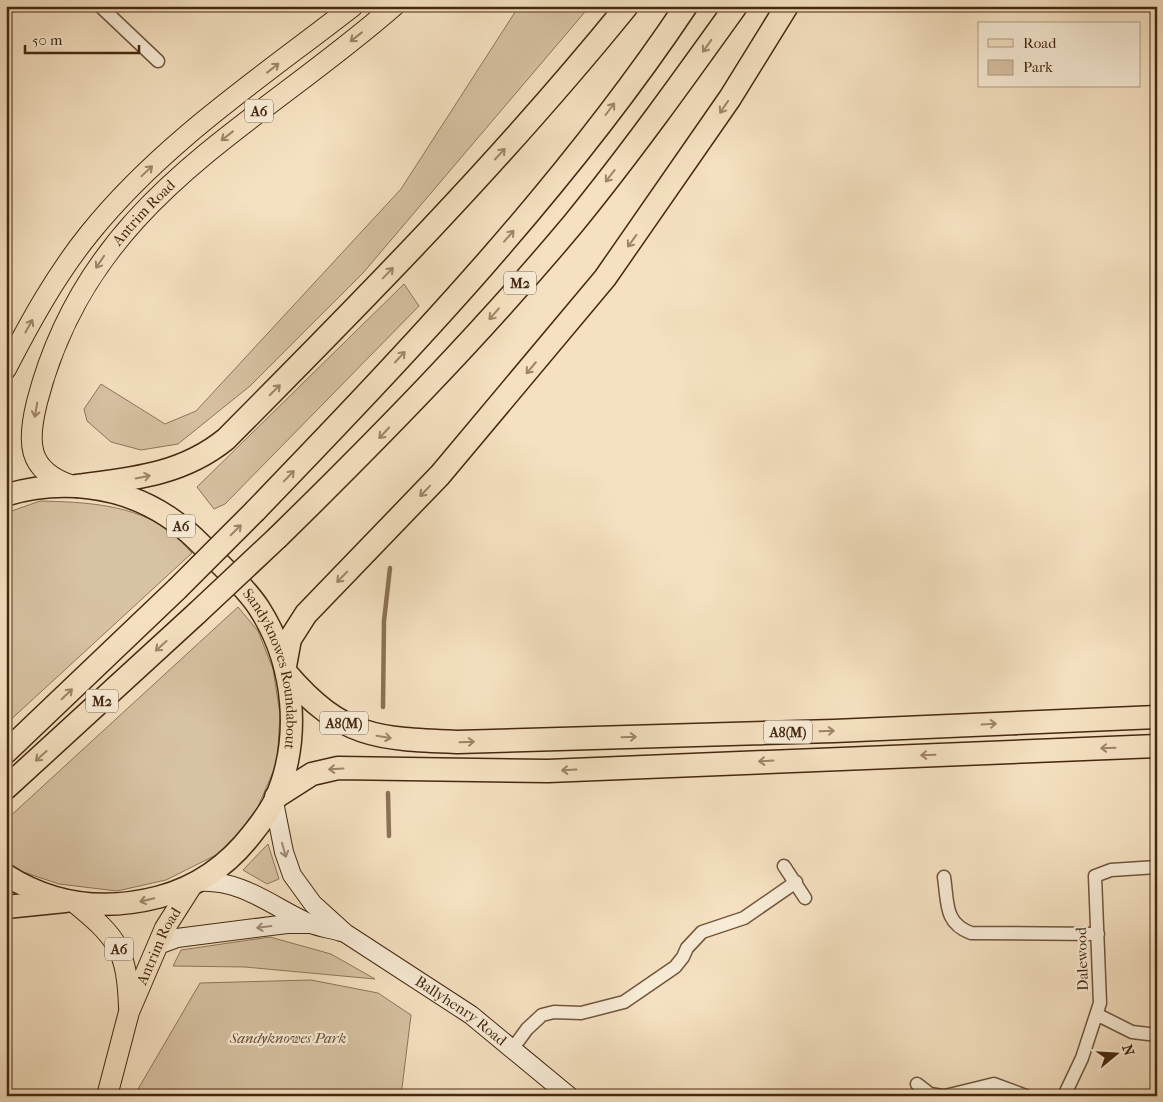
<svg xmlns="http://www.w3.org/2000/svg" width="1163" height="1102" viewBox="0 0 1163 1102" font-family="'IM FELL French Canon',serif">
  <style>
    .green { fill: #d7c2a3; stroke: #8e755a }
    .lines { fill: none; stroke-linecap: round; stroke-linejoin: round }
    .stream { stroke: #8c7156; stroke-width: 4.5 }
    .minor-casing { stroke: #72563c; stroke-width: 15 }
    .secondary-casing { stroke: #462810; stroke-width: 20 }
    .primary-casing { stroke: #462810; stroke-width: 22 }
    .trunk-casing { stroke: #462810; stroke-width: 24 }
    .motorway-casing { stroke: #462810; stroke-width: 25 }
    .minor { stroke: #f8ecd7; stroke-width: 12 }
    .secondary { stroke: #f8ecd7; stroke-width: 18 }
    .primary { stroke: #f5e1c1; stroke-width: 20 }
    .trunk { stroke: #f5e1c1; stroke-width: 21 }
    .motorway { stroke: #f5e1c1; stroke-width: 22 }
    .motorway-bridge-casing { stroke: #462810; stroke-width: 25; stroke-linecap: butt }
    .motorway-bridge { stroke: #f5e1c1; stroke-width: 22 }
    .oneway { stroke: #9e8468 }
    .oneway2 { stroke: #9f8a74 }
    .labels { text-anchor: middle; dominant-baseline: central; stroke-width: 4.5; stroke-linejoin: round; paint-order: stroke }
    .shield { fill: #f8ecd7; stroke: #7b634c; stroke-width: 1 }
    .shield-label { font-size: 14px; font-weight: bold; fill: #462810 }
    .street-label { font-size: 15px; fill: #462810; stroke: #f8ecd7 }
    .park-label { font-size: 15px; font-style: italic; fill: #6a4e35; stroke: #f8ecd7 }
  </style>
  <rect width="100%" height="100%" fill="#f5e1c1"/>
  <filter id="stains"><feTurbulence type="fractalNoise" baseFrequency=".004" numOctaves="4"/><feColorMatrix values="0 0 0 0 .2 0 0 0 0 .09 0 0 0 0 .02 0 0 0 .5 -.17"/></filter>
  <radialGradient id="worn" r=".72"><stop offset=".6" stop-color="#630" stop-opacity="0"/><stop offset="1" stop-color="#630" stop-opacity=".3"/></radialGradient>
  <path class="green" d="M519 6H590L363 273 250 386 178 444 141 450 111 442 87 421 84 409 101 384 165 424 196 411 401 189Z
    M404 284 419 306 225 504 214 509 197 487Z
    M40 501C84 502 133 504 170 531 178 537 185 546 192 553L6 724V513Z
    M238 607 258 631 273 669 280 714 277 763 253 818 218 854 166 880 117 891 59 884 23 872 6 861V820Z
    M268 844 279 879 267 884 243 870Z
    M270 937 331 954 375 979 245 967 173 966 181 950Z
    M311 980 378 993 411 1015 401 1096H134L200 983Z"/>
  <g class="lines">
    <path class="stream" d="M383 707 384 621 390 568
      M388 793 389 836"/>
    <defs>
      <path id="minor" d="M100 6 158 61
        M784 866 805 898
        M944 877C948 903 944 923 971 933L1098 934
        M1098 1015 1132 1032 1157 1035
        M513 1048 527 1029 542 1015 554 1012 581 1013 624 1002 675 967 683 957 687 948 702 932 744 918 796 882
        M917 1084 930 1094 942 1096
        M945 1096 994 1084 1026 1096
        M1064 1096 1082 1058 1100 1003 1095 876 1111 870 1157 867"/>
      <g id="secondary">
        <path id="s1" d="M274 802 284 852 292 875 313 904 345 933 471 1015 569 1096"/>
        <path d="M198 882C243 879 272 907 311 924 321 928 332 929 341 932"/>
        <path d="M158 945 177 938 287 924H309"/>
      </g>
      <g id="primary">
        <path d="M6 369C30 322 56 275 89 234 162 143 262 77 353 6"/>
        <path id="s2" d="M70 485C27 470 27 442 37 402 89 199 250 132 394 6"/>
        <path d="M75 903C118 938 127 951 129 1007"/>
        <path id="s3" d="M107 1096 129 1012 165 928 193 884"/>
      </g>
      <g id="trunk">
        <path id="s4" d="M6 495C60 479 120 485 167 516 187 529 203 546 219 563 233 577 248 591 259 608 295 664 302 739 275 800 269 812 260 824 252 834 228 865 196 887 159 897 105 911 53 905 6 875"/>
      </g>
      <path id="motorway" d="M77 486C131 479 182 475 226 439 364 300 503 159 627 6
        M255 511C408 352 563 190 686 6
        M278 537C380 437 481 334 573 224 630 154 683 80 736 6
        M285 666 290 639 306 614 440 475 605 278 730 98 787 6
        M287 674C342 738 378 739 458 742L834 731 1157 717
        M6 752 177 589
        M6 788 197 613
        M276 797 312 774 338 768 548 771 1157 746
        M6 907 65 901"/>
    </defs>
    <use href="#minor" class="minor-casing"/>
    <use href="#secondary" class="secondary-casing"/>
    <use href="#primary" class="primary-casing"/>
    <use href="#trunk" class="trunk-casing"/>
    <use href="#motorway" class="motorway-casing"/>
    <use href="#minor" class="minor"/>
    <use href="#secondary" class="secondary"/>
    <use href="#primary" class="primary"/>
    <use href="#trunk" class="trunk"/>
    <use href="#motorway" class="motorway"/>
    <defs>
      <path id="motorway-bridge" d="M177 589 255 511
        M197 613 278 537"/>
    </defs>
    <use href="#motorway-bridge" class="motorway-bridge-casing"/>
    <use href="#motorway-bridge" class="motorway-bridge"/>
  </g>
  <defs><path id="oneway-shaft" d="M-6 0H5M1.5-3L5.5 0L1.5 3" fill="none" stroke-width="1.6" stroke-linecap="round" stroke-linejoin="round" transform="scale(1.25)"/></defs>
  <g class="oneway">
    <use href="#oneway-shaft" transform="translate(356 37) rotate(142)"/>
    <use href="#oneway-shaft" transform="translate(707 46) rotate(125)"/>
    <use href="#oneway-shaft" transform="translate(273 68) rotate(-38)"/>
    <use href="#oneway-shaft" transform="translate(724 107) rotate(124)"/>
    <use href="#oneway-shaft" transform="translate(610 109) rotate(-53)"/>
    <use href="#oneway-shaft" transform="translate(227 136) rotate(142)"/>
    <use href="#oneway-shaft" transform="translate(500 154) rotate(-47)"/>
    <use href="#oneway-shaft" transform="translate(147 171) rotate(-43)"/>
    <use href="#oneway-shaft" transform="translate(610 176) rotate(128)"/>
    <use href="#oneway-shaft" transform="translate(509 236) rotate(-49)"/>
    <use href="#oneway-shaft" transform="translate(632 241) rotate(126)"/>
    <use href="#oneway-shaft" transform="translate(100 262) rotate(124)"/>
    <use href="#oneway-shaft" transform="translate(388 273) rotate(-46)"/>
    <use href="#oneway-shaft" transform="translate(494 314) rotate(131)"/>
    <use href="#oneway-shaft" transform="translate(29 326) rotate(-61)"/>
    <use href="#oneway-shaft" transform="translate(400 357) rotate(-47)"/>
    <use href="#oneway-shaft" transform="translate(531 368) rotate(130)"/>
    <use href="#oneway-shaft" transform="translate(275 390) rotate(-45)"/>
    <use href="#oneway-shaft" transform="translate(36 410) rotate(100)"/>
    <use href="#oneway-shaft" transform="translate(384 433) rotate(133)"/>
    <use href="#oneway-shaft" transform="translate(289 476) rotate(-46)"/>
    <use href="#oneway-shaft" transform="translate(143 477) rotate(-11)"/>
    <use href="#oneway-shaft" transform="translate(425 491) rotate(134)"/>
    <use href="#oneway-shaft" transform="translate(236 530) rotate(-45)"/>
    <use href="#oneway-shaft" transform="translate(342 577) rotate(134)"/>
    <use href="#oneway-shaft" transform="translate(161 646) rotate(138)"/>
    <use href="#oneway-shaft" transform="translate(67 694) rotate(-44)"/>
    <use href="#oneway-shaft" transform="translate(989 724) rotate(-3)"/>
    <use href="#oneway-shaft" transform="translate(827 731) rotate(-2)"/>
    <use href="#oneway-shaft" transform="translate(384 737) rotate(9)"/>
    <use href="#oneway-shaft" transform="translate(629 737) rotate(-2)"/>
    <use href="#oneway-shaft" transform="translate(467 742) rotate(-2)"/>
    <use href="#oneway-shaft" transform="translate(1108 748) rotate(178)"/>
    <use href="#oneway-shaft" transform="translate(928 755) rotate(178)"/>
    <use href="#oneway-shaft" transform="translate(41 756) rotate(138)"/>
    <use href="#oneway-shaft" transform="translate(766 761) rotate(177)"/>
    <use href="#oneway-shaft" transform="translate(336 769) rotate(177)"/>
    <use href="#oneway-shaft" transform="translate(569 770) rotate(177)"/>
    <use href="#oneway-shaft" transform="translate(147 900) rotate(167)"/>
  </g>
  <g class="oneway2">
    <use href="#oneway-shaft" transform="translate(284 850) rotate(74)"/>
    <use href="#oneway-shaft" transform="translate(264 927) rotate(173)"/>
  </g>
  <g class="labels">
    <g class="shield">
      <rect x="245" y="99.5" width="28" height="23" rx="4"/>
      <rect x="504" y="271.5" width="32" height="23" rx="4"/>
      <rect x="167" y="514.5" width="28" height="23" rx="4"/>
      <rect x="86" y="689.5" width="32" height="23" rx="4"/>
      <rect x="320" y="711.5" width="48" height="23" rx="4"/>
      <rect x="764" y="720.5" width="48" height="23" rx="4"/>
      <rect x="105" y="937.5" width="28" height="23" rx="4"/>
    </g>
    <g class="shield-label">
      <text x="259" y="111">A6</text>
      <text x="520" y="283">M2</text>
      <text x="181" y="526">A6</text>
      <text x="102" y="701">M2</text>
      <text x="344" y="723">A8(M)</text>
      <text x="788" y="732">A8(M)</text>
      <text x="119" y="949">A6</text>
    </g>
    <g class="street-label">
      <text stroke="none"><textPath href="#s2" startOffset="322">Antrim Road</textPath></text>
      <text stroke="none"><textPath href="#s4" startOffset="361">Sandyknowes Roundabout</textPath></text>
      <text stroke="none"><textPath href="#s3" startOffset="159">Antrim Road</textPath></text>
      <text transform="translate(1082 959) rotate(-92)">Dalewood</text>
      <text stroke="none"><textPath href="#s1" startOffset="294">Ballyhenry Road</textPath></text>
    </g>
    <g class="park-label">
      <text x="288" y="1038">Sandyknowes Park</text>
    </g>
  </g>
  <rect width="1163" height="1102" fill="none" stroke="#f5e1c1" stroke-width="25"/>
  <rect x="8" y="8" width="1148" height="1087" fill="none" stroke="#462810" stroke-width="2.5"/>
  <rect x="12" y="12" width="1138" height="1077" fill="none" stroke="#462810"/>
  <rect x="978" y="22" width="162" height="65" fill="#f8ecd7" stroke="#b19e87"/>
  <rect x="988" y="39" width="25" height="8" fill="#f5e1c1" stroke="#b19e87"/>
  <text x="1023" y="48" font-size="15" fill="#462810">Road</text>
  <rect x="988" y="60" width="25" height="15" fill="#d7c2a3" stroke="#b19e87"/>
  <text x="1023" y="72" font-size="15" fill="#462810">Park</text>
  <g transform="translate(1116 1054) rotate(72)" stroke="#f8ecd7" stroke-width="4" paint-order="stroke">
  <path d="M0-4L9 19L0 12L-9 19Z" fill="#462810"/>
  <text y="-8" font-size="14" font-weight="bold" text-anchor="middle" fill="#462810">N</text>
  </g>
  <path d="M25 45v8h114v-8" fill="none" stroke="#462810" stroke-width="2.5"/>
  <text x="32" y="45" font-size="15" fill="#462810" stroke="#f8ecd7" stroke-width="4" paint-order="stroke">50 m</text>
  <rect width="100%" height="100%" filter="url(#stains)"/>
  <rect width="100%" height="100%" fill="url(#worn)"/>
</svg>
